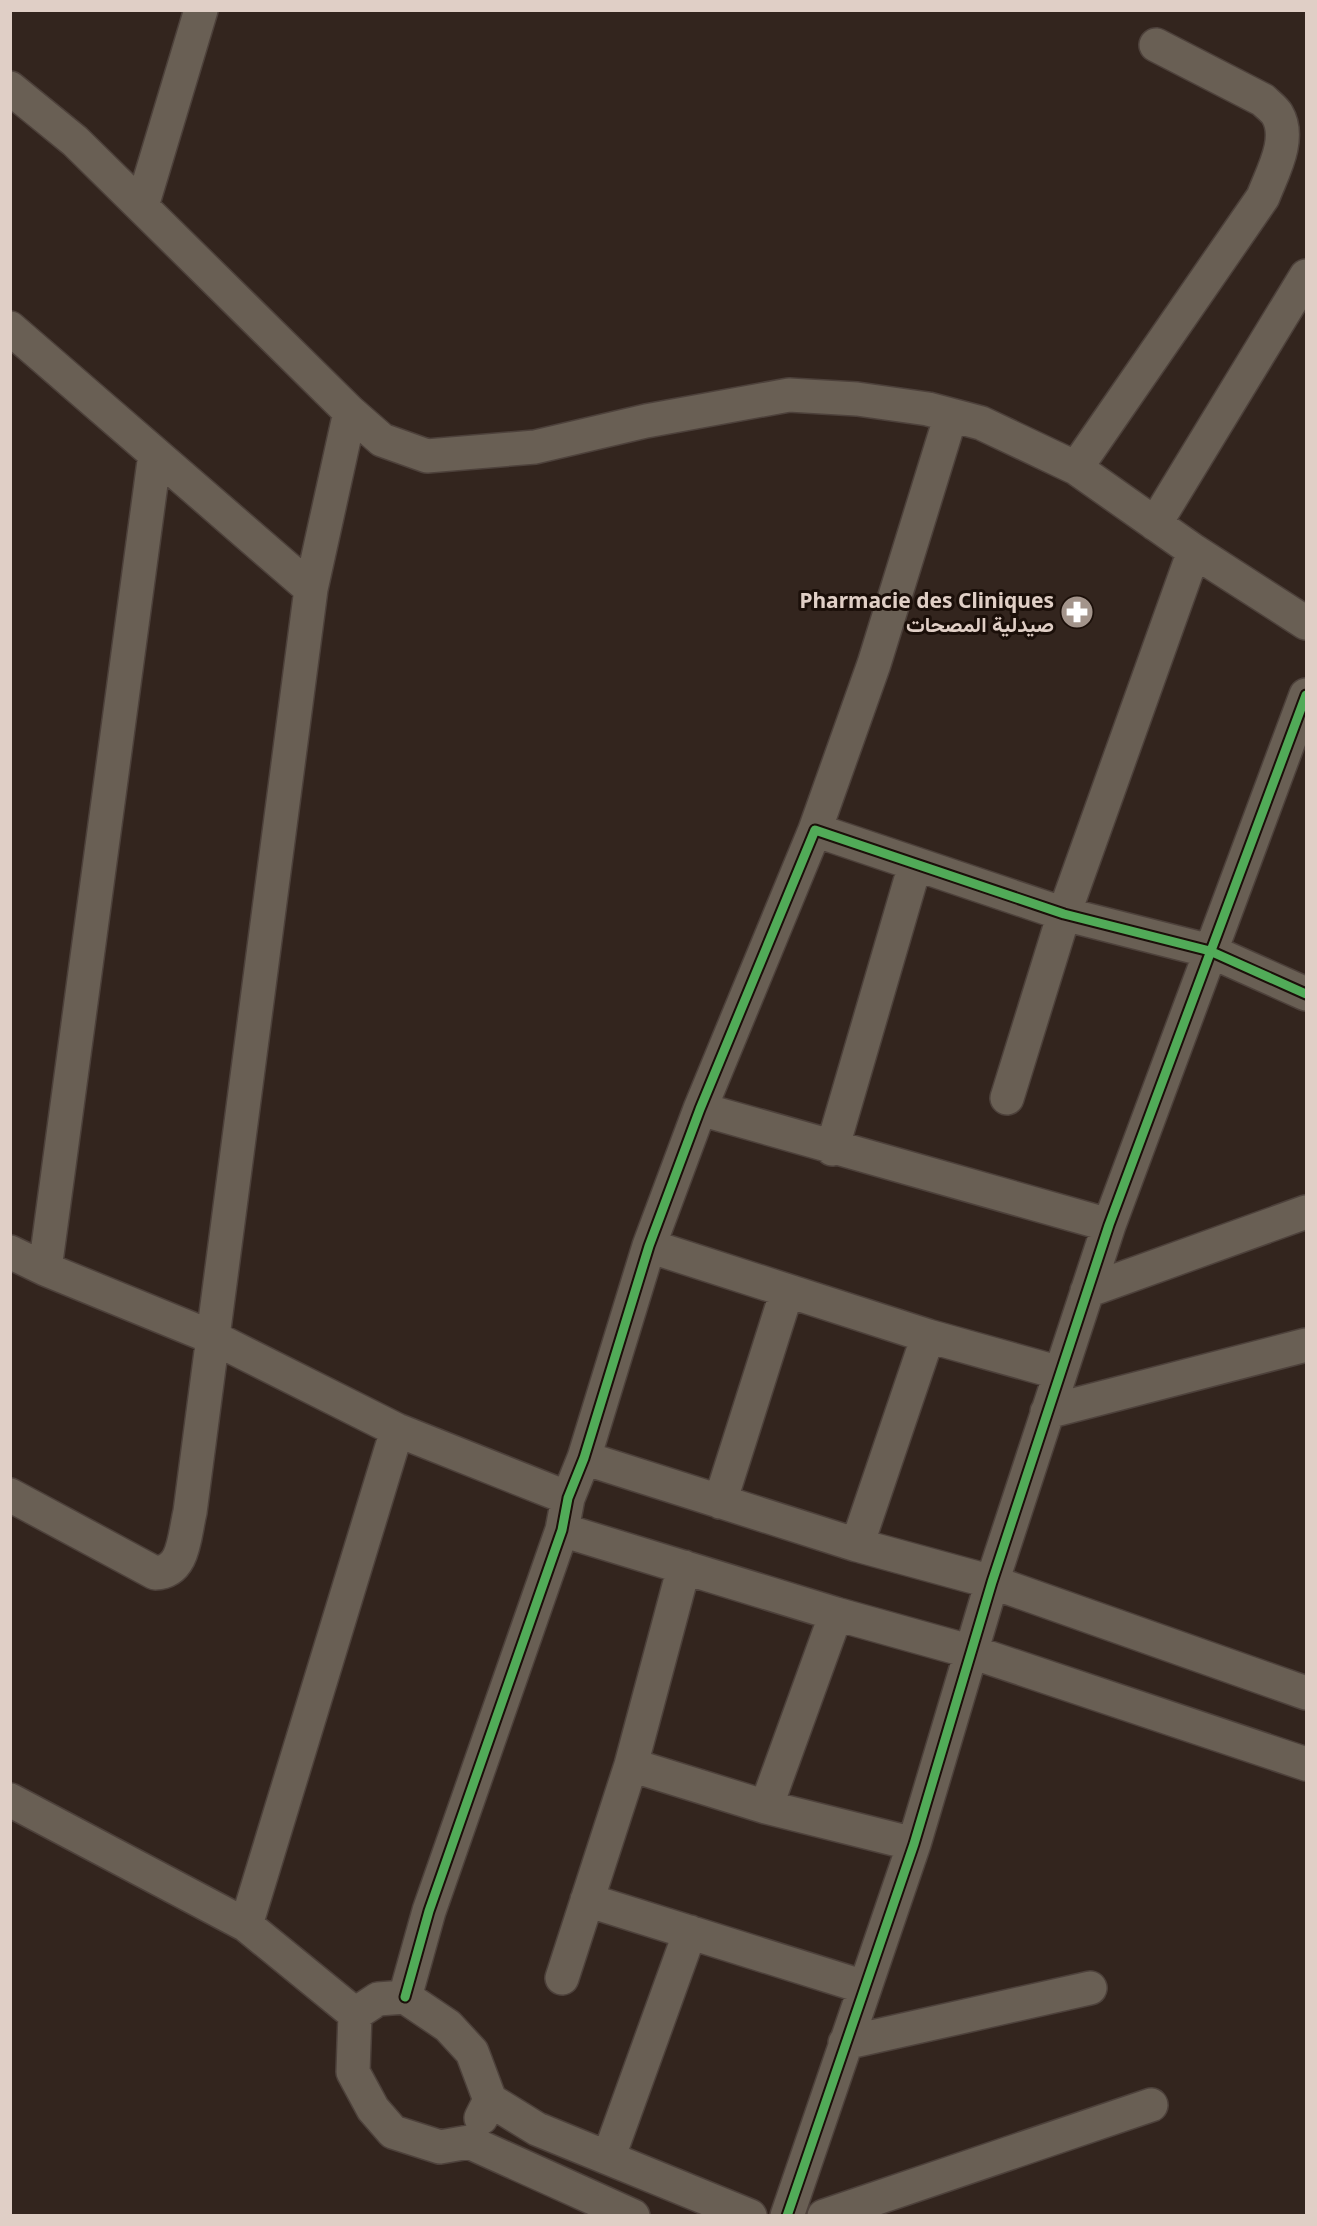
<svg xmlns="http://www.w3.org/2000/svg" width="1317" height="2226" viewBox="0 0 1317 2226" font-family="'Noto Sans',Vazirmatn,sans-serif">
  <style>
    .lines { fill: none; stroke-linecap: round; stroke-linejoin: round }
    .minor-casing { stroke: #4d413b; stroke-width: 36 }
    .minor { stroke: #695f54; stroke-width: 33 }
    .cycleway-casing { stroke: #1b0f09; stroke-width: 13 }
    .cycleway { stroke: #51ab58; stroke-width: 9 }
    .labels { text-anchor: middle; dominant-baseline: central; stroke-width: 6; stroke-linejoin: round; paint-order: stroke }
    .poi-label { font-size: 21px; font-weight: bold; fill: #e0cfc6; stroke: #1b0f09; text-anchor: end }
  </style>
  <rect width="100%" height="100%" fill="#33251e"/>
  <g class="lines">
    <defs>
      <path id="minor" d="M10 88 75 141 350 412 382 440 427 456 535 447 646 421 789 395 857 399 928 409 981 423 1076 468 1194 551 1306 623
        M142 206 201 10
        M10 328 311 589
        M1076 468 1263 197C1272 173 1292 139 1277 114 1274 109 1267 104 1263 100L1156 45
        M1155 524 1306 276
        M815 830 874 664 951 415
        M1007 1098 1064 914 1194 551
        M700 1109 1109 1225
        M832 1149 915 865
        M649 1246 928 1336 1060 1373
        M10 1252 45 1269 214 1338 397 1430 568 1498
        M45 1269 155 454
        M1087 1291 1306 1212
        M1047 1412 1306 1345
        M584 1458 857 1545 992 1582 1306 1693
        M10 1495 155 1573C185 1572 184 1536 190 1512L311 589 350 412
        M720 1502 787 1291
        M562 1530 836 1614 972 1652 1306 1764
        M857 1545 928 1336
        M631 1765 766 1807 914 1844
        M10 1800 246 1925 355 2014
        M766 1807 836 1614
        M587 1900 864 1987
        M246 1925 397 1430
        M562 1978 631 1765 684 1567
        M405 1997 429 1911 562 1530 568 1498 584 1458 649 1246 700 1109 815 830 1064 914 1210 951 1306 994
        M355 2014 353 2072 373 2109 393 2132 440 2147 469 2142 633 2216
        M355 2014 378 1999 405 1997 448 2026 472 2052 490 2100 481 2118
        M845 2043 1090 1988
        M490 2100 537 2129 750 2216
        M609 2156 690 1932
        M787 2216 914 1844 992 1582 1109 1225 1306 695
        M824 2216 1151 2105"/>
    </defs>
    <use href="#minor" class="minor-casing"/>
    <use href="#minor" class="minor"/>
    <defs>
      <path id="cycleway" d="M405 1997 429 1911 562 1530 568 1498 584 1458 649 1246 700 1109 815 830 1064 914 1210 951 1306 994
        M787 2216 914 1844 992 1582 1109 1225 1306 695"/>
    </defs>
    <use href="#cycleway" class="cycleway-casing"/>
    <use href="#cycleway" class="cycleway"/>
  </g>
  <defs>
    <symbol id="pharmacy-disc" viewBox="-11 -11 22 22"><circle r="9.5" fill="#a3948b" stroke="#1b0f09"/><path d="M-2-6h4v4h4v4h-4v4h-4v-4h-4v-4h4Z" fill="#fff"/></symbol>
  </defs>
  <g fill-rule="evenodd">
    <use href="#pharmacy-disc" x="1058" y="593" width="38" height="38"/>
  </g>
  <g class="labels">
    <g class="poi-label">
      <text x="1054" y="600">Pharmacie des Cliniques<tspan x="1054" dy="24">صيدلية المصحات</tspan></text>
    </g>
  </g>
  <rect width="1317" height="2226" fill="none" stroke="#e0cfc6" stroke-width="24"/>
</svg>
